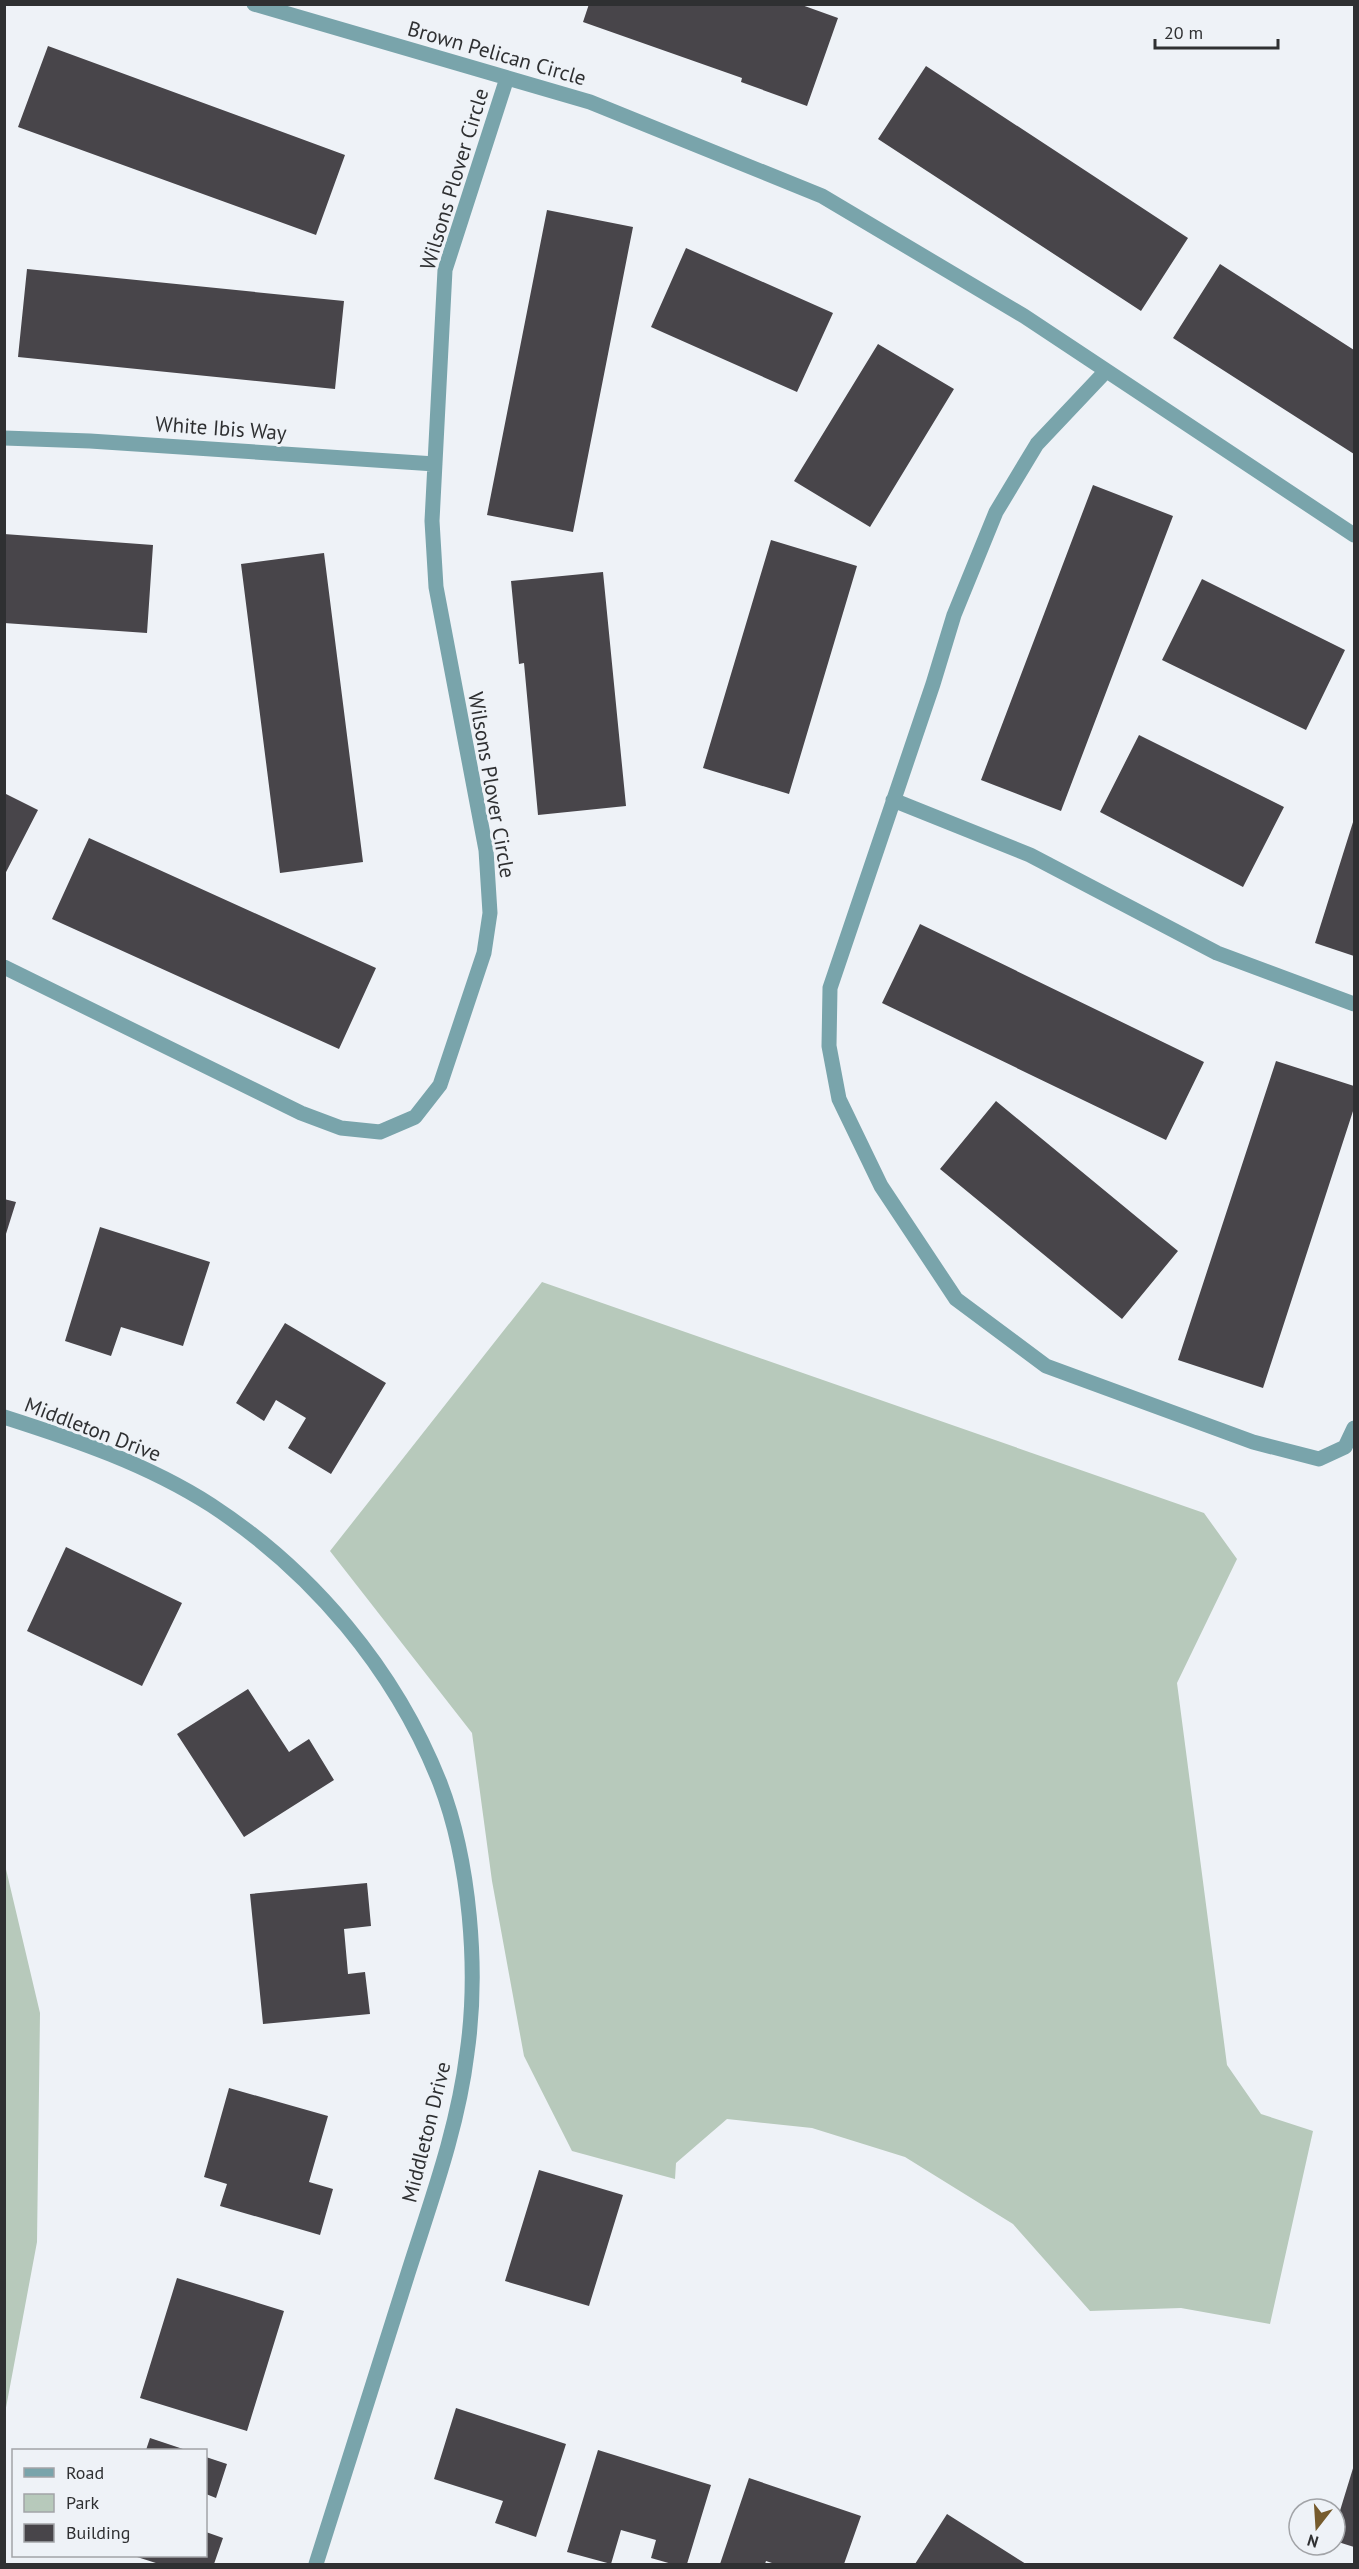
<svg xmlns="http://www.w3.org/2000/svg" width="1359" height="2569" viewBox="0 0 1359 2569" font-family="'PT Sans',sans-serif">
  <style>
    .green { fill: #b7c9bb }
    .building { fill: #48454a }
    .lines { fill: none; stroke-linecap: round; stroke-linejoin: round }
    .minor { stroke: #79a4ab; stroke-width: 15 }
    .labels { text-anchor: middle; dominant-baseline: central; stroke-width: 6; stroke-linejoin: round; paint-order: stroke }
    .street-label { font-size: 21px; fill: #2f3032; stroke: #eef2f7 }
  </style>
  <rect width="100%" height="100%" fill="#eef2f7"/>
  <path class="green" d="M542 1282 1204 1513 1237 1559 1177 1683 1227 2065 1261 2114 1313 2131 1270 2324 1181 2308 1090 2311 1013 2224 905 2157 812 2128 727 2119 676 2163 675 2179 572 2151 524 2056 492 1881 472 1733 330 1551Z
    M5 1865 40 2013 37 2242 5 2413Z"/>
  <path class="building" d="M589 4H799L838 18 807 106 741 82 742 78 583 22Z
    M48 46 345 155 316 235 18 127Z
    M926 66 1188 238 1141 311 878 139Z
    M547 210 633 227 573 532 487 515Z
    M686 248 833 313 797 392 651 327Z
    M1220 264 1354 350V454L1173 338Z
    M27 269 344 301 335 389 18 357Z
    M878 344 954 389 870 527 794 481Z
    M1093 485 1173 516 1061 811 981 780Z
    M4 534 153 545 147 633 4 623Z
    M771 540 857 566 789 794 703 768Z
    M324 553 363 862 280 873 241 564Z
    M603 572 626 806 538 815 524 663 519 664 511 581Z
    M1202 579 1345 650 1306 730 1162 660Z
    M1139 735 1284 807 1243 887 1100 812Z
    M4 793 38 810 4 876Z
    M1354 819V956L1315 943Z
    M89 838 376 968 339 1049 52 919Z
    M920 924 1204 1062 1166 1140 882 1003Z
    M1276 1061 1354 1086V1108L1263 1388 1178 1360Z
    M996 1101 1178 1251 1122 1319 940 1169Z
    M4 1199 16 1202 5 1237H4Z
    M100 1227 210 1262 183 1346 121 1327 111 1356 65 1341Z
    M285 1323 386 1383 331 1474 288 1448 306 1418 276 1400 264 1421 236 1403Z
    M66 1547 182 1603 142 1686 27 1631Z
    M248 1689 289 1752 309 1739 334 1780 244 1837 177 1734Z
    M367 1883 371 1926 344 1929 348 1974 365 1972 370 2014 263 2024 250 1894Z
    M229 2088 328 2116 309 2182 333 2189 320 2235 220 2206 227 2184 204 2177Z
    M539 2170 623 2195 589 2306 505 2281Z
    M177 2278 284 2311 247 2431 140 2398Z
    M456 2408 566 2444 536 2537 495 2523 503 2501 434 2479Z
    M150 2438 186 2450H146Z
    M598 2450 711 2485 687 2564H672L651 2558 656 2540 621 2530 611 2564 567 2552Z
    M206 2457 227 2464 216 2498 206 2494Z
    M1354 2465V2547L1335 2541V2527Z
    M749 2478 861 2516 844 2564H775L766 2561 765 2564H720Z
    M947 2514 1026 2564H915Z
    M206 2532 223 2538 214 2564H159L134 2556H206Z"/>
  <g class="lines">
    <path class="minor" d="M254 4 590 102 822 196 1024 316 1354 535
      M1106 371 1037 444 996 512 954 615 933 684 830 988 829 1046 839 1099 881 1186 956 1299 1046 1366 1253 1442 1319 1459 1345 1447 1354 1428
      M4 438 90 441 435 464
      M893 800 1030 855 1217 953 1354 1004
      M4 967 301 1113 341 1128 380 1132 415 1117 440 1085 484 953 490 913 486 850 436 587 432 521 445 270 507 78
      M4 1417C76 1440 147 1464 211 1505 312 1571 395 1669 440 1783 470 1861 479 1970 467 2053 458 2127 432 2198 409 2270 378 2368 347 2466 316 2564"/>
  </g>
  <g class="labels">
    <g class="street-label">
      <text transform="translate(497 53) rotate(16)">Brown Pelican Circle</text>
      <text transform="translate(454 179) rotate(-73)">Wilsons Plover Circle</text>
      <text transform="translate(221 428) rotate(4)">White Ibis Way</text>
      <text transform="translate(492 785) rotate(80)">Wilsons Plover Circle</text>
      <text transform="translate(93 1429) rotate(21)">Middleton Drive</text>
      <text transform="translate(426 2132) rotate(-76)">Middleton Drive</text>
    </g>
  </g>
  <rect width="1359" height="2569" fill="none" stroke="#2f3032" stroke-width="12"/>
  <rect x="12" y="2449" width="195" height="108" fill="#eef2f7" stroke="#a2a4a8" stroke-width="1.5"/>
  <rect x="24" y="2468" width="30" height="9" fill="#79a4ab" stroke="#a2a4a8" stroke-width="1.5"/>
  <text x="66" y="2479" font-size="18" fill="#2f3032">Road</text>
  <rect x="24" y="2494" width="30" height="18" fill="#b7c9bb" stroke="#a2a4a8" stroke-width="1.5"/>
  <text x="66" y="2509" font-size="18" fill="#2f3032">Park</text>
  <rect x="24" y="2524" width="30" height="18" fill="#48454a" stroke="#a2a4a8" stroke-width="1.5"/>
  <text x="66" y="2539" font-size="18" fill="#2f3032">Building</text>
  <g transform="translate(1317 2527) rotate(197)"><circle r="28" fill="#eef2f7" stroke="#a2a4a8" stroke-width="1.5"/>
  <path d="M0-4.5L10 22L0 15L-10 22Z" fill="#765b2d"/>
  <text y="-9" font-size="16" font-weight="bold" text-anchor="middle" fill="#2f3032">N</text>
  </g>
  <path d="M1155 39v9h123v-9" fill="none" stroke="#2f3032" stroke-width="3"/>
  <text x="1164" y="39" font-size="18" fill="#2f3032" stroke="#eef2f7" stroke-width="4.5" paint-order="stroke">20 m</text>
</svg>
